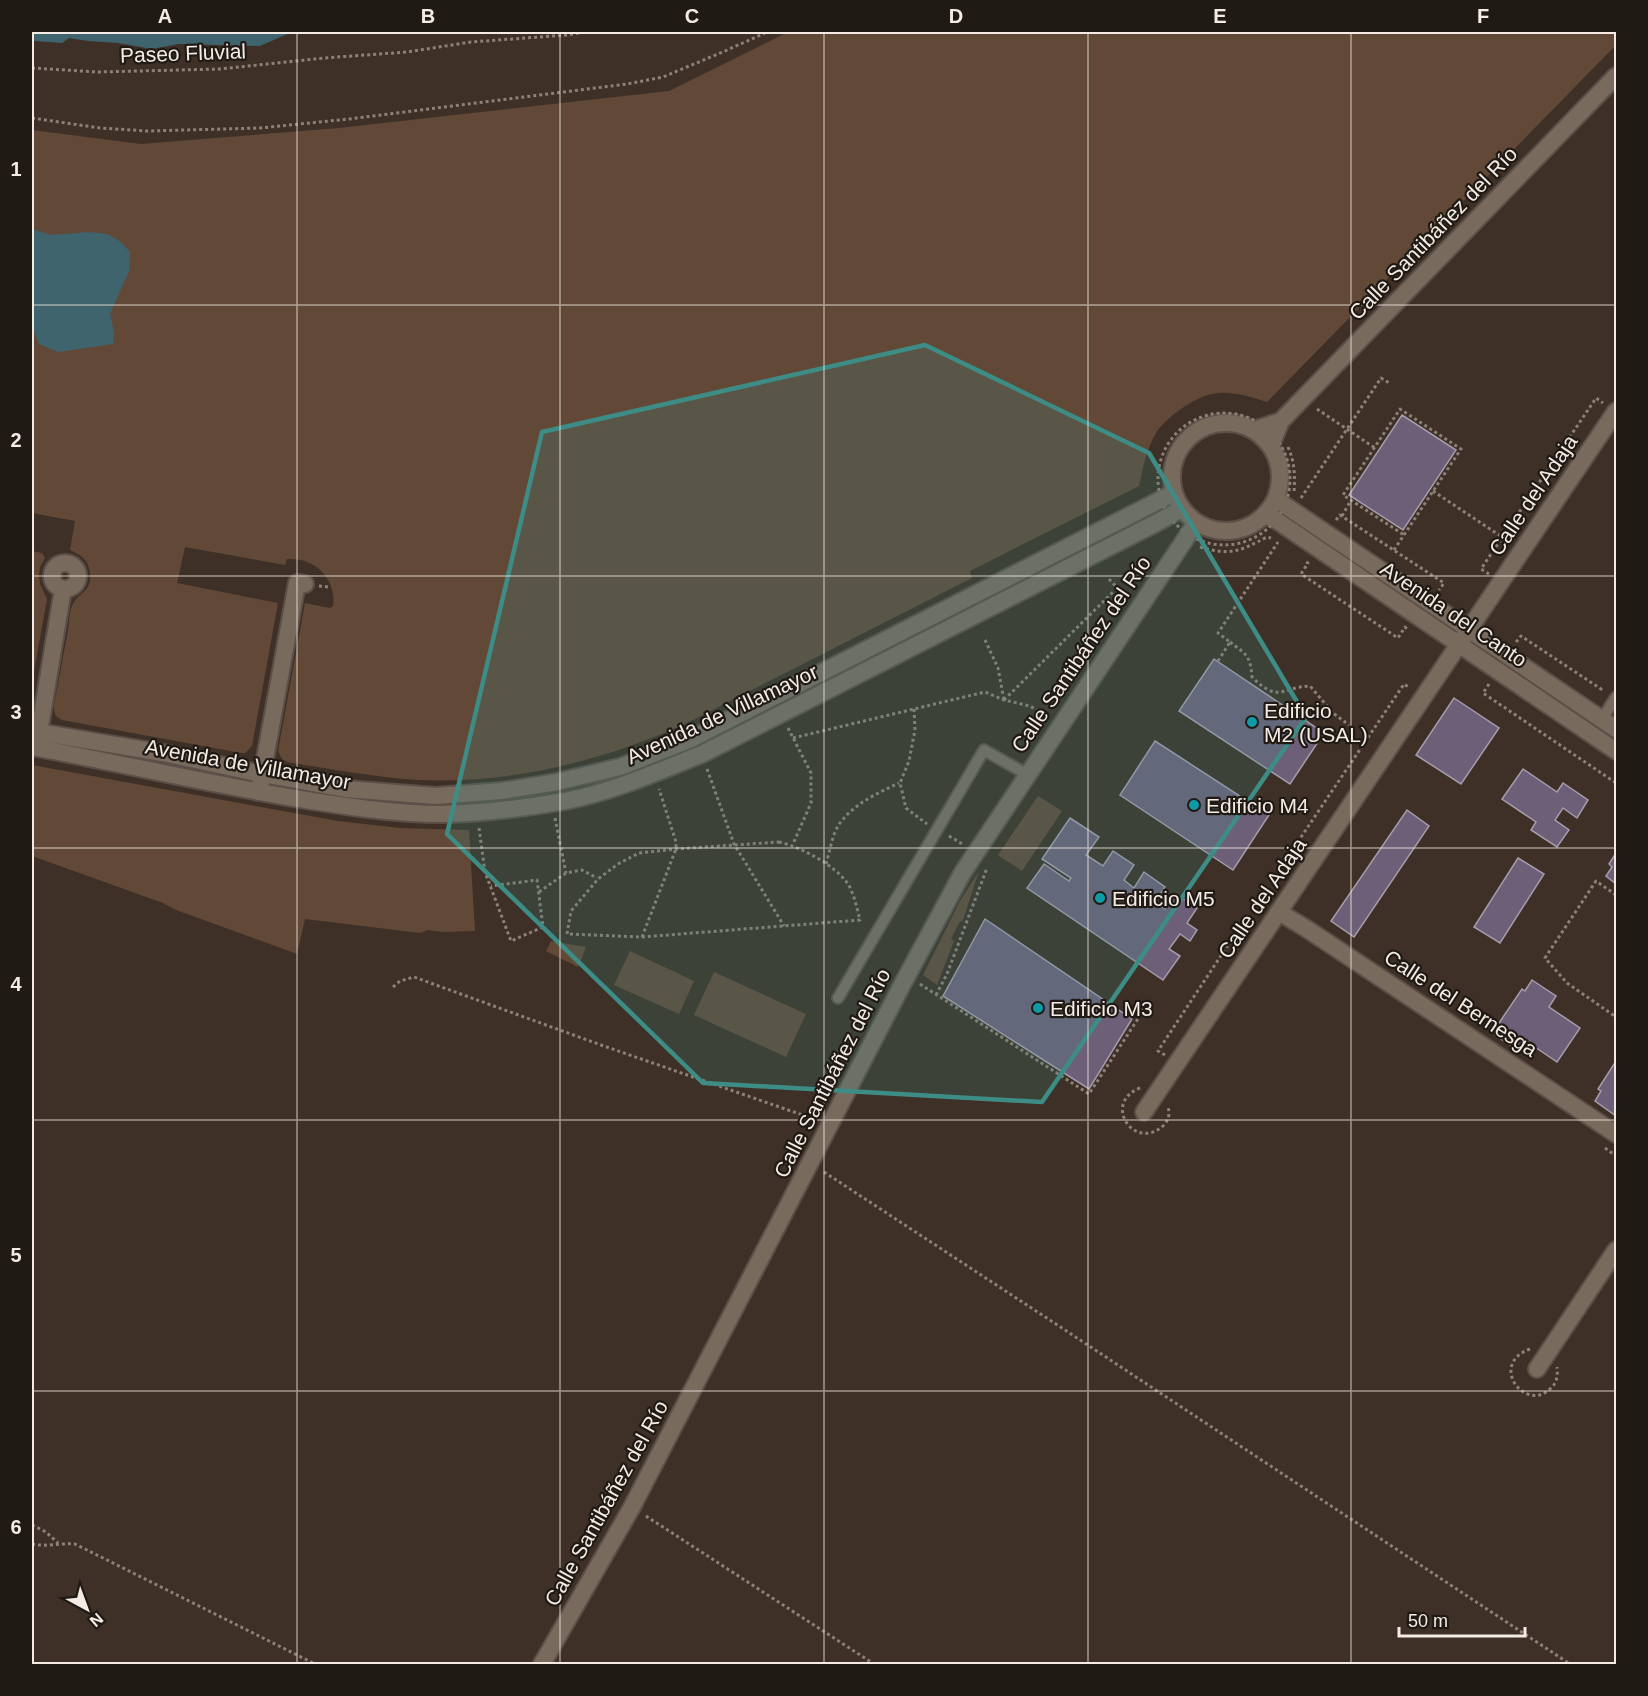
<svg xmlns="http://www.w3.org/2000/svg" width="1648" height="1696" viewBox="0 0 1648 1696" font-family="Helvetica,sans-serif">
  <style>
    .green { fill: #624937 }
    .water { fill: #3f646e }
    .building { fill: #6e5f79; stroke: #a59cac; stroke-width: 1.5 }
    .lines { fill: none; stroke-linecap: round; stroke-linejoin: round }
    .service-casing { stroke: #5b4f47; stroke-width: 14 }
    .minor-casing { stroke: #5b4f47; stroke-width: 20 }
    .tertiary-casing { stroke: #5b4f47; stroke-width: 20 }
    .secondary-casing { stroke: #5b4f47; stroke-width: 20 }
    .path { stroke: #8c8077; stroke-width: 3; stroke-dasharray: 3 3; stroke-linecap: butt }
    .service { stroke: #796a5e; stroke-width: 10 }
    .minor { stroke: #796a5e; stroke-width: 16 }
    .tertiary { stroke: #796a5e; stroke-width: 16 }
    .secondary { stroke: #796a5e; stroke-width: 16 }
    .marked { fill: #3d8d86; fill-opacity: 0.2; stroke: #3d8d86; stroke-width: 4.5; stroke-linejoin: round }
    .grid { fill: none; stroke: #f4ebe5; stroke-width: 1.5; stroke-opacity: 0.55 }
    .culture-dot { fill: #0f9aa8; stroke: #201a15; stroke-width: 2 }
    .labels { text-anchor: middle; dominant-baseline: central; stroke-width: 4.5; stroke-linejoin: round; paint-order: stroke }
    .street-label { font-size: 21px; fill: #f4ebe5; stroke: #201a15 }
    .poi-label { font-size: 21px; fill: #f4ebe5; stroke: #201a15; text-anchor: start }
    .neatline { fill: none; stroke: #f4ebe5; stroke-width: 2 }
    .grid-label { font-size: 20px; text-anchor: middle; font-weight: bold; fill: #f4ebe5 }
  </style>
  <rect width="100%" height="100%" fill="#3e3026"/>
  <path class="green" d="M788 32H1616V45L1267 402C1251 397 1230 390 1212 394 1195 397 1165 418 1156 433 1146 450 1143 468 1139 486L970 571 972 578 687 723C603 761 511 784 418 780 374 777 330 769 287 762L282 759 278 751 305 603 330 608 333 606C336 587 324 568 307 562 301 559 293 559 287 559L285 565 185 547 177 583 278 603 252 746 245 753H241L62 720C54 716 54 713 54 705 59 680 63 656 68 631 69 623 69 611 73 604 79 591 92 593 90 573 89 560 81 555 70 550L75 521 32 513V130L141 144 339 128 669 91Z
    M32 551 42 553 45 558 40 567 39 575 40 584 47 599 32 682Z
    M32 765 338 821 400 828 469 830 475 931 442 932 428 930 420 933 305 919 297 954 176 910 163 903 32 856Z
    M1038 796 1062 811 1022 871 998 855Z
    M979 871 963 920 959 923 951 939 954 941 937 985 923 975 960 901Z
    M551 941 586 947 578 967 546 951Z
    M630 951 694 981 679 1014 614 985Z
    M714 972 806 1014 786 1057 694 1015Z"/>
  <path class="water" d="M32 32H292L260 46 179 44 152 49 118 43 88 41 69 38 62 43 35 41 32 40Z
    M32 229 51 235 90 232 107 234 121 242 130 252 129 271 110 314 114 333 113 344 58 352 39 344 32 327Z"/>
  <path class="building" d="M1402 415 1456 450 1403 530 1349 495Z
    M1214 659 1324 733 1290 784 1179 711Z
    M1454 698 1499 728 1461 784 1416 755Z
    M1155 741 1269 815 1233 870 1120 795Z
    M1523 769 1557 792 1563 783 1588 800 1577 818 1563 808 1555 820 1569 830 1557 847 1531 830 1536 822 1502 799Z
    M1407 810 1429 826 1354 937 1331 921Z
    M1070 818 1099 837 1086 855 1103 866 1113 851 1134 865 1124 880 1134 888 1144 872 1165 887 1155 902 1165 909 1176 894 1197 908 1187 923 1197 930 1190 941 1180 934 1169 949 1180 956 1163 980 1027 888 1044 864 1069 881 1071 878 1042 859Z
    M1616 853V884L1606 876 1612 867 1609 864Z
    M1518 858 1544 874 1500 943 1474 927Z
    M985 919 1132 1019 1089 1089 943 996Z
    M1532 980 1556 996 1549 1007 1580 1028 1557 1062 1526 1041 1519 1051 1495 1035 1502 1025 1499 1023 1522 989 1525 991Z
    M1616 1061V1116L1595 1101 1601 1091 1598 1089Z"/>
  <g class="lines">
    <defs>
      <path id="service" d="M1602 719 1616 697
        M838 998 984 750 1028 775"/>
      <path id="minor" d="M52 576a13 13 0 1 1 26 0a13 13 0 1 1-26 0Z
        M37 745 63 589
        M259 792 297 583 305 584
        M1279 912 1307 929 1616 1134
        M1144 1112 1616 411
        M1537 1369 1616 1250"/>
      <path id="tertiary" d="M1254 430 1281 421
        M1271 445 1281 421 1616 76
        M542 1664 632 1507 902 985 963 872 1196 523"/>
      <path id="secondary" d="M1172 477a54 54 0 1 1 108 0a54 54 0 1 1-108 0Z
        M1277 500 1616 729
        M1266 515 1276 520 1616 751
        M32 731 163 753 262 774 345 789 436 796 502 791 557 782 620 767 689 740 1174 493
        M32 747C119 763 206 783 294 798 343 806 393 814 443 814 484 813 525 808 565 801 612 792 657 772 702 754L1158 522 1181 509"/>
    </defs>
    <use href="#service" class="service-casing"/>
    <use href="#minor" class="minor-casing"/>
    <use href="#tertiary" class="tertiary-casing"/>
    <use href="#secondary" class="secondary-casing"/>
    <path class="path" d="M32 68 98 72 220 69 324 58 407 52 471 42 567 35 586 32
      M32 118 100 128 147 131 260 128 349 119 627 84 663 77 725 51 767 32
      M1317 409 1375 448
      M1158 479a66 66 0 1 1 132 0a66 66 0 1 1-132 0Z
      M1288 447C1295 463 1295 476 1294 493
      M1433 491 1502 537
      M1301 498 1381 378 1391 384
      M1342 516 1351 500
      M1336 520 1340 515 1444 583 1439 590
      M1200 547C1231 556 1240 551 1267 537L1271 538
      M1394 550 1461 449 1400 409 1343 495 1404 535
      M1306 562 1308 563 1301 574 1398 638 1405 627 1407 629
      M1489 574 1481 569 1596 398 1603 403
      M1109 579 1126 597
      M319 586 329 587
      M985 640 998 668 1004 700
      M1230 642C1247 655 1250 655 1252 677 1279 704 1282 687 1310 686L1333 713 1349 725
      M1516 642 1521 636 1604 691
      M1218 661 1230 642 1218 633 1278 542
      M1489 684 1483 693 1616 783
      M1004 700 1117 588
      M914 709 915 730 909 761 900 783 906 808 927 824
      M788 728 811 773V803L793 844
      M793 738 985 692 1004 700 1030 706 1047 716
      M707 769 734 844 784 926
      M555 818 566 873
      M479 828 485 872 511 941 543 927 537 880 491 886
      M949 836 964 845
      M779 842C801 847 835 865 848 884 854 894 857 908 860 920L642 937 567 934 571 911 598 879 618 864 639 853 676 849Z
      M1296 860 1289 855 1404 684 1410 688
      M826 864C830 851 832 834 840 823 855 803 878 793 899 783
      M539 892 566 873 582 870 597 878
      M1616 895 1596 881 1545 958 1567 983 1616 1017
      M642 937 676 849V842L659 789
      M920 984 1089 1094 1147 1005
      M393 987 400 981 414 977 601 1045 814 1119
      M936 995 947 974 987 868
      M1165 1055 1158 1051 1230 942 1236 946
      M1140 1088C1101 1103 1135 1153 1164 1125 1169 1119 1170 1114 1168 1107
      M1605 1148 1616 1156
      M824 1172 1062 1328 1570 1664
      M1530 1349C1488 1364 1525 1413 1550 1389 1557 1383 1558 1376 1557 1367
      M646 1516 874 1664
      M32 1525 46 1532 58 1543
      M32 1544C46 1547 60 1543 75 1544L315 1664"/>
    <use href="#service" class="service"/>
    <use href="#minor" class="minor"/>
    <use href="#tertiary" class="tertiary"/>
    <use href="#secondary" class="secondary"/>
  </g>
  <path class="marked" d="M925 345 1149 453 1306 717 1042 1102 703 1083 447 834 542 432Z"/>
  <path class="grid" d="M297 32V1664M560 32V1664M824 32V1664M1088 32V1664M1351 32V1664M32 305H1616M32 576H1616M32 848H1616M32 1120H1616M32 1391H1616"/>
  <g class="culture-dot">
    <circle cx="1252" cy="722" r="6"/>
    <circle cx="1194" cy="805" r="6"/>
    <circle cx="1100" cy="898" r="6"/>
    <circle cx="1038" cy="1008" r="6"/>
  </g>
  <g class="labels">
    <g class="street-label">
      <text transform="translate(183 53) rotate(-2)">Paseo Fluvial</text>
      <text transform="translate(1433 233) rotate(-46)">Calle Santibáñez del Río</text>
      <text transform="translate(1533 495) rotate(-56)">Calle del Adaja</text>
      <text transform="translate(1454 614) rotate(34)">Avenida del Canto</text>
      <text transform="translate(1081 654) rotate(-56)">Calle Santibáñez del Río</text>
      <text transform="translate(722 714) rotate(-25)">Avenida de Villamayor</text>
      <text transform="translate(248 764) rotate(10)">Avenida de Villamayor</text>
      <text transform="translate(1262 898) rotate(-56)">Calle del Adaja</text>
      <text transform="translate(1461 1003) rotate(33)">Calle del Bernesga</text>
      <text transform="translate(832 1073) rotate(-63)">Calle Santibáñez del Río</text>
      <text transform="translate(606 1503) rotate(-61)">Calle Santibáñez del Río</text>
    </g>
    <g class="poi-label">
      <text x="1264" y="710">Edificio<tspan x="1264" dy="24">M2 (USAL)</tspan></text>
      <text x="1206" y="805">Edificio M4</text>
      <text x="1112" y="898">Edificio M5</text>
      <text x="1050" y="1008">Edificio M3</text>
    </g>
  </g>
  <rect width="1648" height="1696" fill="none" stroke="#201a15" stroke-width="66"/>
  <g transform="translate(87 1609) rotate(139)" stroke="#201a15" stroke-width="4.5" paint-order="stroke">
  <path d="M0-4.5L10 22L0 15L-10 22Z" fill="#f4ebe5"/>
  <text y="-9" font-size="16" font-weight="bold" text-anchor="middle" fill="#f4ebe5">N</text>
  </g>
  <path d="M1399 1627v9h126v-9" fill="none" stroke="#f4ebe5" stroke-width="3"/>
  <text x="1408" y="1627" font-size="18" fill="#f4ebe5" stroke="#201a15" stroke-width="4.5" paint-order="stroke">50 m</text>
  <rect x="33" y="33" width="1582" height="1630" class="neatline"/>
  <g class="grid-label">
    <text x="165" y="23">A</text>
    <text x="428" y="23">B</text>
    <text x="692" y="23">C</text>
    <text x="956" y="23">D</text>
    <text x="1220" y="23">E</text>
    <text x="1483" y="23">F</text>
    <text x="16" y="176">1</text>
    <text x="16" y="447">2</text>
    <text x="16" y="719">3</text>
    <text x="16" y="991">4</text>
    <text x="16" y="1262">5</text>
    <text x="16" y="1534">6</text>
  </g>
</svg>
